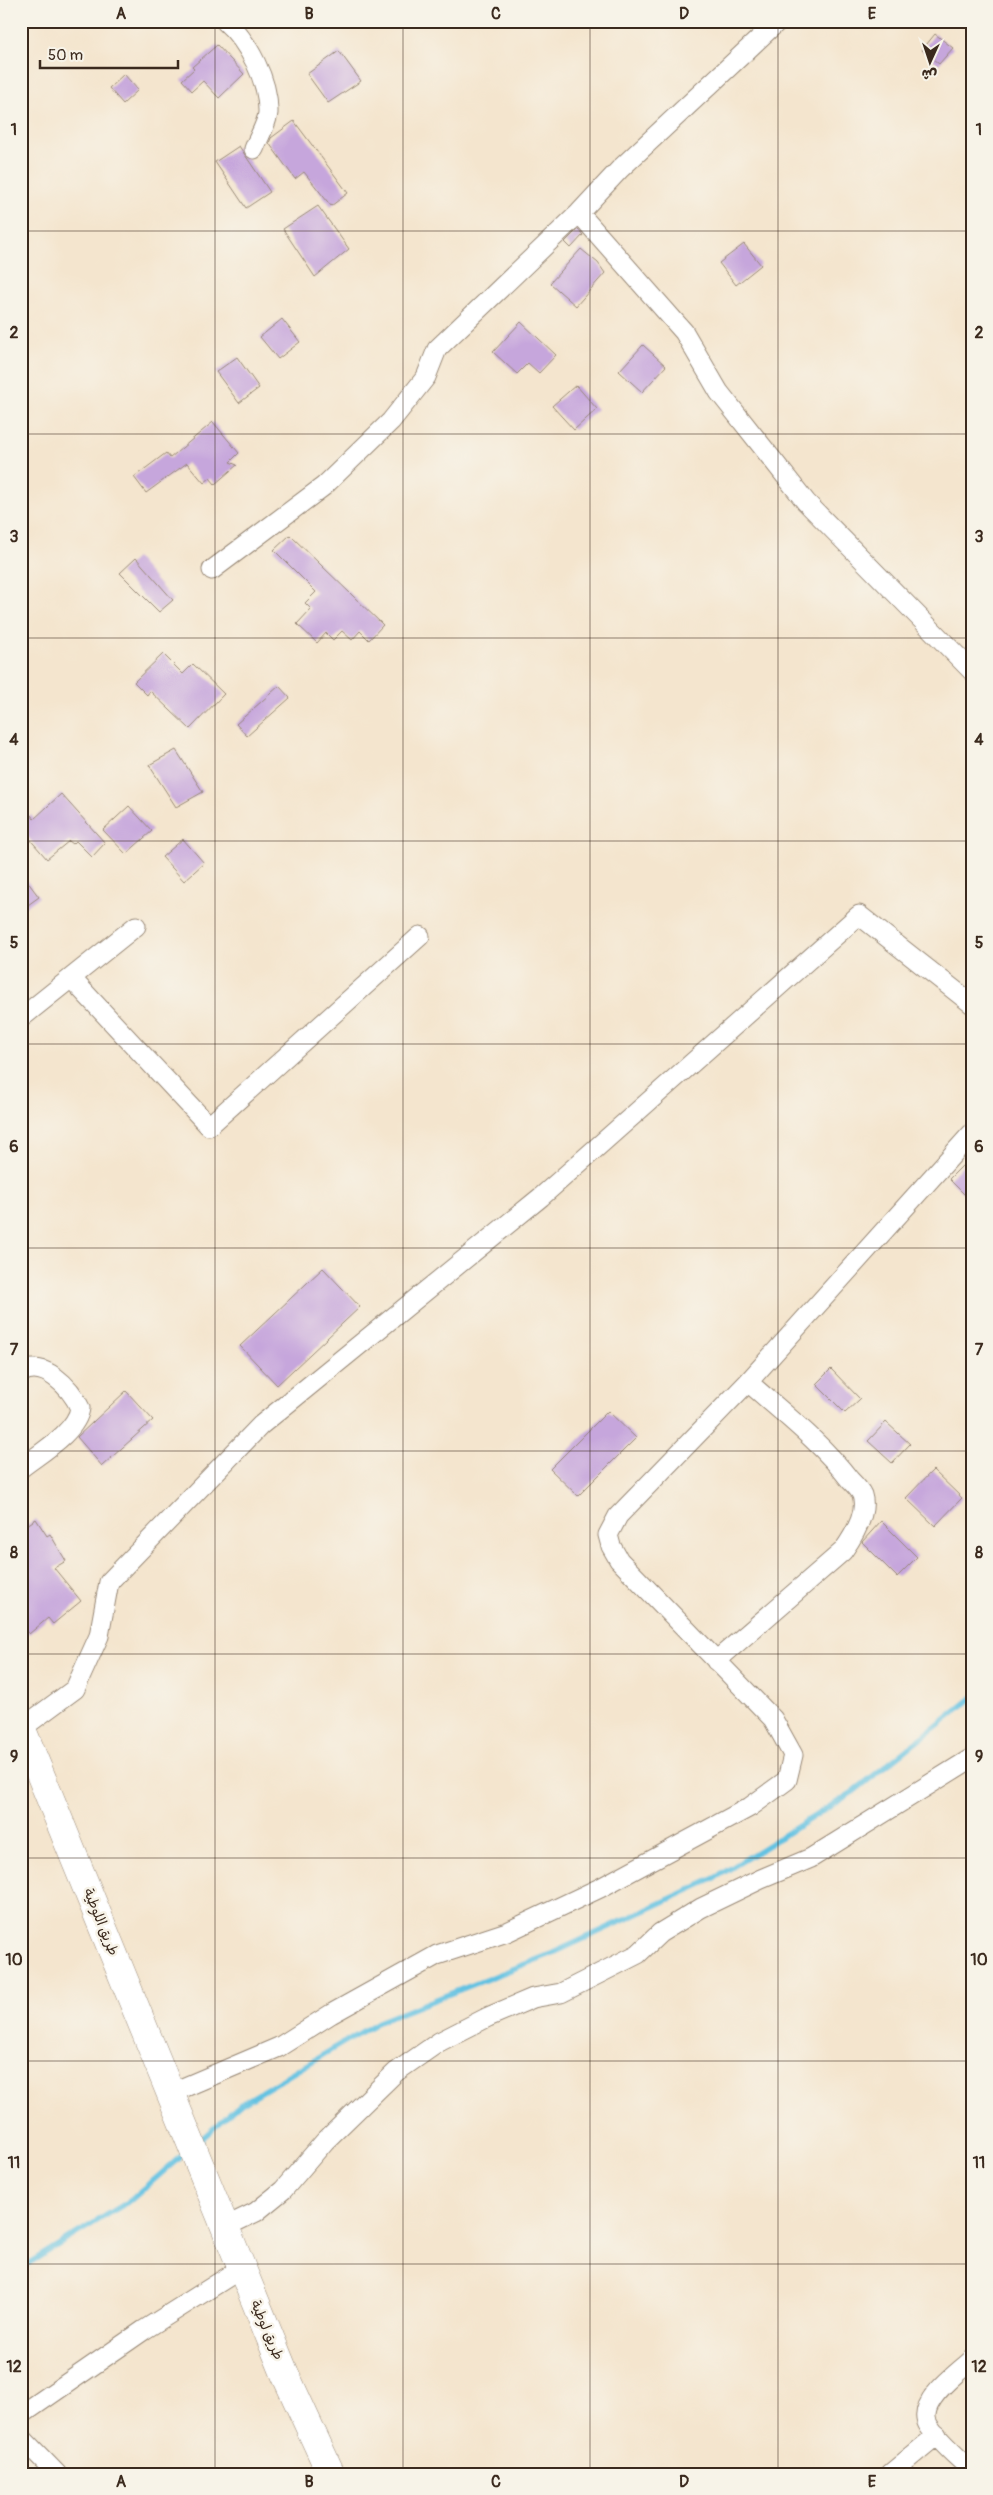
<svg xmlns="http://www.w3.org/2000/svg" width="993" height="2495" viewBox="0 0 993 2495" font-family="Pangolin,'Playpen Sans Arabic',sans-serif">
  <style>
    .lines { fill: none; stroke-linecap: round; stroke-linejoin: round }
    .stream { stroke: #64c2e2; stroke-width: 5.5 }
    .building { fill: #c6a6dc }
    .street-casing { stroke: #988876; stroke-width: 21 }
    .primary-casing { stroke: #988876; stroke-width: 29 }
    .street { stroke: #fff; stroke-width: 19 }
    .primary { stroke: #fff; stroke-width: 28 }
    .grid { fill: none; stroke: #3b2a1e; stroke-width: 1; stroke-opacity: 0.55 }
    .labels { text-anchor: middle; dominant-baseline: central; stroke-width: 5; stroke-linejoin: round; paint-order: stroke }
    .street-label { font-size: 14px; fill: #3b2a1e; stroke: #f7f3e8 }
    .neatline { fill: none; stroke: #3b2a1e; stroke-width: 2 }
    .grid-label { font-size: 16px; text-anchor: middle; font-weight: bold; fill: #3b2a1e }
  </style>
  <rect width="100%" height="100%" fill="#f7f3e8"/>
  <filter id="ink" filterUnits="userSpaceOnUse"><feTurbulence type="fractalNoise" baseFrequency=".02" numOctaves="2"/><feDisplacementMap in="SourceGraphic" scale="10" xChannelSelector="R" yChannelSelector="G"/><feConvolveMatrix kernelMatrix="1 2 1 2 8 2 1 2 1" color-interpolation-filters="sRGB"/></filter>
  <filter id="wash" filterUnits="userSpaceOnUse"><feTurbulence type="fractalNoise" baseFrequency=".0096" numOctaves="4" result="noise"/><feDisplacementMap in="SourceGraphic" scale="20" xChannelSelector="R" yChannelSelector="G"/><feGaussianBlur stdDeviation="1.12" result="paint"/><feColorMatrix in="noise" values="0 0 0 0 0 0 0 0 0 0 0 0 0 0 0 0 0 1.4 0 .05"/><feComposite in="paint" operator="in"/></filter>
  <g filter="url(#wash)">
    <rect width="100%" height="100%" fill="#f4e5ce"/>
    <g class="lines">
      <path class="stream" d="M198 2142 241 2104 378 2022 551 1954 715 1878 853 1792 972 1698
        M21 2268 131 2200 187 2151"/>
    </g>
    <g id="blocks">
      <path class="building" d="M935 34 953 48 939 64 922 50Z
        M217 45 244 74 219 98 203 81 192 91 182 80 194 69 192 67Z
        M339 51 361 81 328 103 307 74Z
        M124 74 138 90 123 104 109 88Z
        M294 121 348 193 331 206 304 172 295 179 269 143 271 138Z
        M239 146 270 192 246 208 215 162Z
        M318 206 349 249 315 277 283 229Z
        M578 229 583 235 571 248 565 242Z
        M744 244 761 265 736 285 719 263Z
        M581 249 598 263 605 273 576 306 550 283Z
        M282 319 300 342 278 359 260 337Z
        M521 322 556 355 539 373 528 363 517 374 493 352Z
        M643 345 666 366 642 392 619 371Z
        M237 357 259 388 239 403 216 372Z
        M576 385 597 409 574 430 552 406Z
        M213 422 239 453 230 462 237 465 215 484 210 478 204 483 187 463 146 493 134 477 166 453 170 458Z
        M290 535 383 625 369 640 360 631 352 640 342 631 333 640 326 633 317 643 297 624 311 609 305 603 316 592 274 550Z
        M136 558 173 600 159 612 120 573Z
        M163 654 183 674 193 664 224 694 190 729 150 691 147 695 134 682Z
        M279 686 290 698 247 736 236 724Z
        M176 750 203 792 176 807 149 765Z
        M61 794 105 843 92 857 76 841 73 844 69 841 47 859 21 829V823L31 815 34 819Z
        M129 806 152 831 126 854 103 830Z
        M183 839 204 863 184 881 162 857Z
        M21 873 39 897 21 910Z
        M972 1156V1202L949 1179Z
        M323 1268 360 1307 277 1385 240 1346Z
        M831 1369 860 1399 845 1413 816 1384Z
        M126 1391 153 1420 102 1466 77 1437Z
        M608 1411 636 1438 578 1496 550 1469Z
        M886 1422 910 1444 892 1463 868 1441Z
        M933 1470 962 1498 935 1526 906 1498Z
        M36 1519 47 1536 50 1534 66 1561 54 1568 81 1601 53 1624 48 1618 29 1634 21 1625V1529Z
        M881 1521 917 1557 897 1577 862 1542Z"/>
    </g>
  </g>
  <g filter="url(#ink)">
    <use href="#blocks" fill-opacity="0" stroke="#988876" stroke-width="1"/>
    <g class="lines">
      <defs>
        <path id="street" d="M225 21C248 41 269 81 268 113 267 124 258 138 254 149
          M579 213 684 332 719 392 806 502 972 671
          M212 570 324 486 391 421 426 377 437 349 579 213 620 169 778 21
          M71 978 209 1126 420 936
          M21 1018 136 926
          M21 1373C43 1358 71 1388 80 1408 77 1432 40 1453 21 1468
          M716 1661 843 1551C853 1537 868 1513 862 1495 860 1490 854 1484 850 1480 822 1443 783 1413 748 1382
          M22 1728 75 1689 99 1636 109 1582 261 1425 541 1197 859 915 972 1004
          M171 2093 279 2047 331 2014 437 1955 507 1932 600 1888 750 1807 787 1780 793 1755 773 1719 619 1560 611 1546 608 1535 618 1516 748 1382 972 1133
          M225 2227 256 2212 283 2190 325 2141 396 2072 439 2042 488 2017 533 1998 561 1993 638 1954 660 1933 701 1908 761 1879 811 1858 972 1758
          M972 2360C957 2373 914 2404 929 2426 940 2443 958 2457 972 2471
          M21 2415 144 2330 242 2268
          M21 2437 57 2474
          M890 2474 937 2435"/>
        <path id="primary" d="M21 1727 285 2374 331 2474"/>
      </defs>
      <use href="#street" class="street-casing"/>
      <use href="#primary" class="primary-casing"/>
      <use href="#street" class="street"/>
      <use href="#primary" class="primary"/>
    </g>
  </g>
  <path class="grid" d="M215 21V2474M403 21V2474M590 21V2474M778 21V2474M21 231H972M21 434H972M21 638H972M21 841H972M21 1044H972M21 1248H972M21 1451H972M21 1654H972M21 1858H972M21 2061H972M21 2264H972"/>
  <g class="labels">
    <g class="street-label">
      <text transform="translate(101 1922) rotate(68)">طريق اللوطية</text>
      <text transform="translate(267 2330) rotate(67)">طريق لوطية</text>
    </g>
  </g>
  <rect width="993" height="2495" fill="none" stroke="#f7f3e8" stroke-width="55"/>
  <g transform="translate(930 62) rotate(183)" stroke="#f7f3e8" stroke-width="4" paint-order="stroke">
  <path d="M0-4L9 19L0 12L-9 19Z" fill="#3b2a1e"/>
  <text y="-8" font-size="14" font-weight="bold" text-anchor="middle" fill="#3b2a1e">ش</text>
  </g>
  <path d="M40 60v8h138v-8" fill="none" stroke="#3b2a1e" stroke-width="2.5"/>
  <text x="48" y="60" font-size="15" fill="#3b2a1e" stroke="#f7f3e8" stroke-width="4" paint-order="stroke">50 m</text>
  <rect x="28" y="28" width="938" height="2440" class="neatline"/>
  <g class="grid-label">
    <text x="121" y="19">A</text>
    <text x="309" y="19">B</text>
    <text x="496" y="19">C</text>
    <text x="684" y="19">D</text>
    <text x="872" y="19">E</text>
    <text x="14" y="135">1</text>
    <text x="979" y="135">1</text>
    <text x="14" y="338">2</text>
    <text x="979" y="338">2</text>
    <text x="14" y="542">3</text>
    <text x="979" y="542">3</text>
    <text x="14" y="745">4</text>
    <text x="979" y="745">4</text>
    <text x="14" y="948">5</text>
    <text x="979" y="948">5</text>
    <text x="14" y="1152">6</text>
    <text x="979" y="1152">6</text>
    <text x="14" y="1355">7</text>
    <text x="979" y="1355">7</text>
    <text x="14" y="1558">8</text>
    <text x="979" y="1558">8</text>
    <text x="14" y="1762">9</text>
    <text x="979" y="1762">9</text>
    <text x="14" y="1965">10</text>
    <text x="979" y="1965">10</text>
    <text x="14" y="2168">11</text>
    <text x="979" y="2168">11</text>
    <text x="14" y="2372">12</text>
    <text x="979" y="2372">12</text>
    <text x="121" y="2487">A</text>
    <text x="309" y="2487">B</text>
    <text x="496" y="2487">C</text>
    <text x="684" y="2487">D</text>
    <text x="872" y="2487">E</text>
  </g>
</svg>
